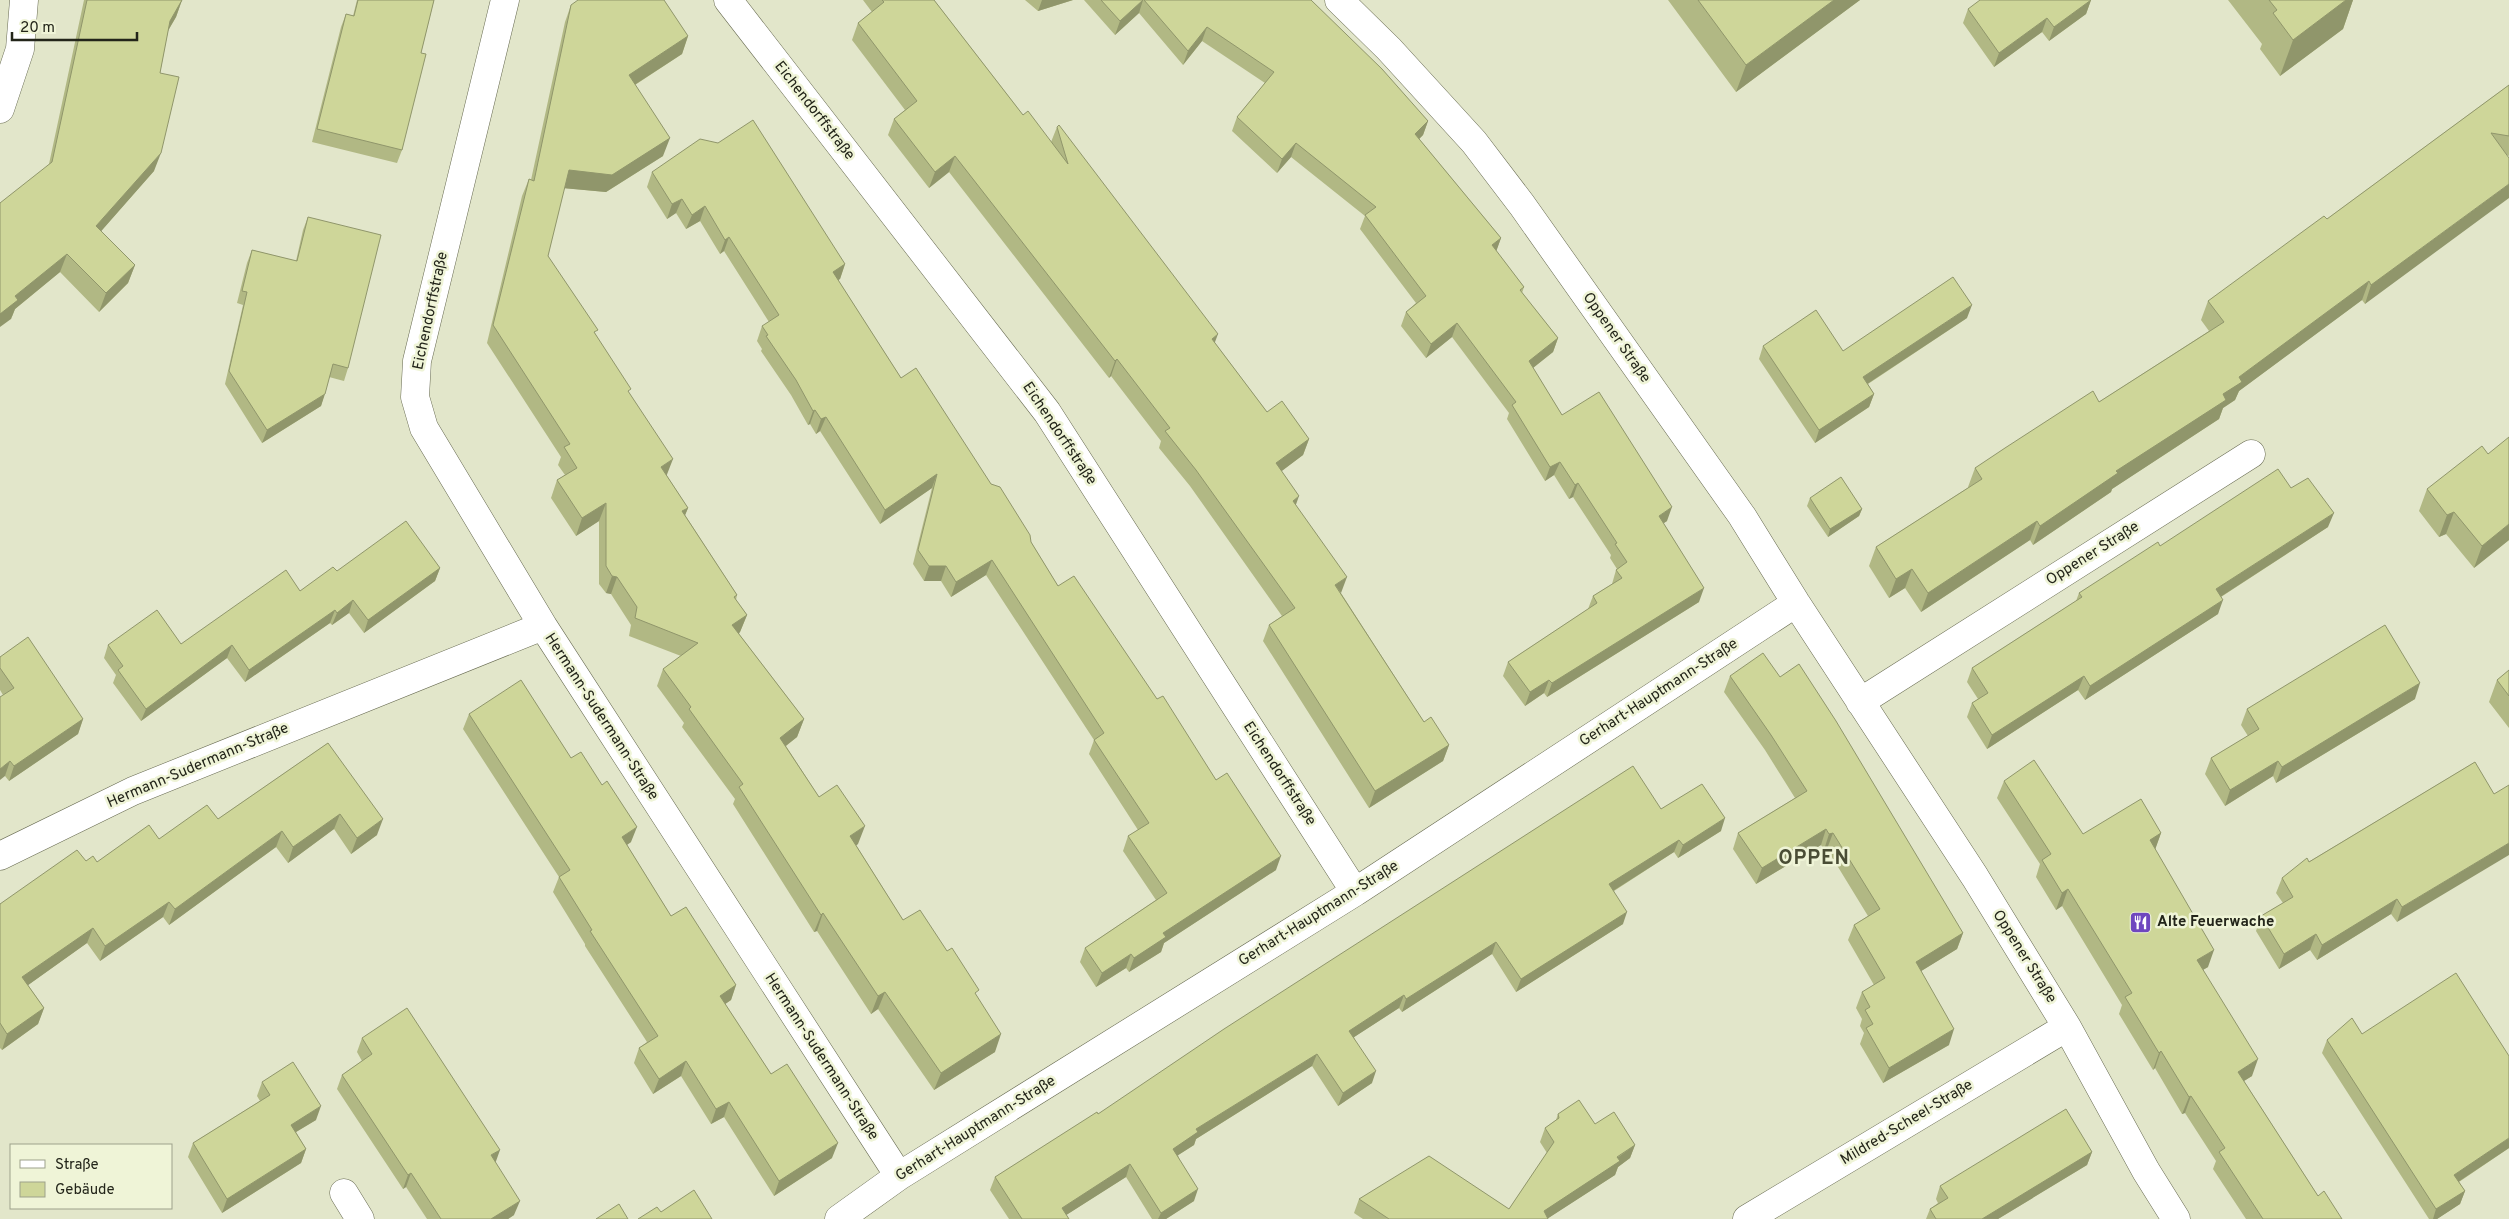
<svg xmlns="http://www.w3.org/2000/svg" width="2509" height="1219" viewBox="0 0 2509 1219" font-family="Overpass,sans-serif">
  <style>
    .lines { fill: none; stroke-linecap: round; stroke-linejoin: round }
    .minor-casing { stroke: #686b52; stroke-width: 29 }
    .minor { stroke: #fff; stroke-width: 28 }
    .wall { fill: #b1b884 }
    .shaded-wall { fill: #90966b }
    .building { fill: #ced699; stroke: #90966b }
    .labels { text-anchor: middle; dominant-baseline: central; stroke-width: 5; stroke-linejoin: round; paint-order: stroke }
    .street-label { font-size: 15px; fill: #23251a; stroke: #eff4d7 }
    .poi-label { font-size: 15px; font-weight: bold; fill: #23251a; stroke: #eff4d7; text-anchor: start }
    .district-label { font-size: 20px; font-weight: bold; letter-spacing: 1px; fill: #4a4d35; stroke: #eff4d7 }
  </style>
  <rect width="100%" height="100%" fill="#e2e6ca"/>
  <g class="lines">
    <defs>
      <path id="minor" d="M505 0 417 361 415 397 424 428 543 626
        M728 0 1047 412 1355 892
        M1339 0 1389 49 1474 142 1522 205 1742 516 1796 603 1975 877 2067 1027 2146 1171 2176 1219
        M0 109 20 49 24 0
        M1860 702 2251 454
        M0 856 133 791 543 626 899 1176
        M344 1193 360 1219
        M839 1219 899 1176 1355 892 1796 603
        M1747 1219 2067 1027"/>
    </defs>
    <use href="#minor" class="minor-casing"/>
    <use href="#minor" class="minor"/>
  </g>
  <path class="wall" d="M84 0H182L176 17 168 31 160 73 154 171 101 231 135 265 128 283 99 312 60 272 15 309 11 319 49 164Z
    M357 0H434L421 53 402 150 397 163 312 142 341 27 346 14 353 16Z
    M863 0H934L1023 115 1051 142 1057 127 1215 343 1267 412 1309 439 1303 455 1281 471 1296 505 1341 593 1424 722 1449 745 1443 761 1369 808 1263 641 1269 625 1282 616 1190 486 1159 448 1161 441 1111 376 1109 378 949 172 929 188 888 135 894 119 905 110 852 40 858 23 872 12Z
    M1025 0H1073L1038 11Z
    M1084 0H1311L1428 121 1423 135 1419 139 1501 238 1496 251 1524 287 1522 293 1558 338 1553 352 1533 368 1562 415 1667 521 1663 523 1699 602 1547 697 1544 693 1525 706 1503 676 1508 662 1588 609 1593 596 1612 584 1616 570 1617 569 1610 558 1611 555 1573 497 1569 499 1554 475 1545 481 1507 419 1509 413 1452 337 1426 358 1401 326 1406 312 1416 303 1360 229 1365 216 1291 157 1277 173 1232 131 1237 117 1265 83 1202 41 1183 65 1139 13 1115 35Z
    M1668 0H1860L1736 92Z
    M2091 0 2086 14 2049 41 2042 32 1994 67 1963 23 1968 9Z
    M2228 0H2353L2343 29 2280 76 2260 49 2262 44Z
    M571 5 688 36 682 54 635 85 663 156 606 192 564 188 548 256 596 335 629 394 667 476 688 508 685 515 737 595 736 600 747 615 740 632 739 634 804 719 797 737 786 746 819 797 858 844 856 845 903 920 977 996 995 1052 934 1090 878 1009 871 1014 817 931 814 932 733 804 735 799 682 727 684 723 657 686 663 669 681 656 629 636 631 625 611 594 606 593 599 584V521L576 536 551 498 557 480 565 475 558 465 561 457 487 343 522 196 529 179 531 180 565 22Z
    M2509 85V156L2507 155 2365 304 2362 300 2239 391 2235 400 2223 408 2219 419 2112 489 2111 492 2033 545 2030 540 1921 612 1905 588 1889 598 1869 566 1876 547 1969 487H1968L1975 468 2099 402 2209 331 2201 320 2208 301 2327 219Z
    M652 172 845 264 840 279 838 280 901 378 991 484 1031 542 1058 586 1157 699 1216 780 1276 870 1164 943 1161 952 1129 972 1126 968 1096 987 1080 962 1085 948 1156 900 1123 851 1128 836 1138 830 1089 754 1094 740 986 575 951 597 941 581H924L913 564 932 488 880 524 820 431 816 434 810 424 808 425 791 395 761 351 762 349 757 341 762 326 769 322 724 251 720 254 700 221 686 229 676 213 667 219 647 187Z
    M308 217 348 368 344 381 329 377 321 406 262 443 225 384 243 305 237 303 247 263 252 250 296 261 303 230Z
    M1967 318 1868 384 1874 394 1869 407 1815 443 1759 359 1763 346 1843 351Z
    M2291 488 2328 527 2221 597 2218 614 2085 700 2078 690 1987 749 1967 717 1972 703 1978 699 1967 682 1972 668 2076 601 2079 593 2160 546Z
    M2427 489 2509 540 2474 568 2446 534 2439 537 2419 511Z
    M1810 498 1862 509 1859 516 1828 537 1807 506Z
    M440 568 435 581 364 633 349 613 332 625 330 623 245 682 227 658 141 721 113 683 116 675 104 658 108 645 181 644 300 591 337 571Z
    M0 657 83 719 78 734 9 781 5 776 3 695 0 690Z
    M2509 670V728L2489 702 2497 680Z
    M1730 676 1963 933 1957 949 1921 971 1949 1045 1883 1083 1860 1044 1864 1033 1860 1026 1862 1019 1856 1008 1862 992 1874 985 1848 940 1854 925 1868 916 1827 849 1824 850 1821 845 1756 884 1733 849 1738 833 1795 798 1765 750 1724 692Z
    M2415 699 2276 783 2273 776 2225 806 2205 774 2211 758 2248 736 2241 725 2247 709Z
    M469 714 571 758 631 842 627 845 671 916 736 985 731 1000 725 1004 771 1074 832 1158 774 1196 724 1117 711 1124 681 1076 653 1094 634 1063 639 1048 647 1042 585 946V944L553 892 559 877 463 729Z
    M328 743 377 835 351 854 334 829 288 863 276 847 169 925 163 917 100 961 87 943 28 985 44 1008 38 1024 2 1050 0 1048V904L86 861 97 862 218 819Z
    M2475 762 2397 922 2391 914 2317 960 2310 950 2279 969 2256 931 2261 916 2283 903 2276 893 2282 878Z
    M2004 781 2083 834 2161 833 2155 849 2208 967 2203 970 2252 1076 2244 1081 2318 1196 2342 1219H2246L2213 1169 2216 1161 2185 1113 2182 1114 2155 1068 2153 1070 2119 1014 2122 1005 2062 906 2056 910 2036 877 2040 864 1997 798Z
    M1661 809 1721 831 1678 858 1674 852 1614 891 1623 924 1516 992 1492 954 1402 1012 1399 1008 1354 1037 1372 1083 1338 1106 1312 1066 1196 1139 1194 1145 1178 1155 1194 1201 1166 1219H1152L1126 1177 1066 1215 1069 1219H1009L990 1190 995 1177 1098 1114Z
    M2362 1034 2509 1148 2459 1182 2465 1191 2460 1204 2437 1219H2429L2322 1053 2327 1040Z
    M362 1038 495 1163 514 1215 508 1219H427L406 1187 403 1189 337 1089 342 1075 362 1061 357 1052Z
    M262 1082 316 1120 296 1132 306 1149 301 1163 222 1213 188 1157 193 1143 260 1101 257 1096Z
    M1558 1114 1595 1124 1635 1145 1630 1158 1618 1167 1615 1175 1548 1218V1219H1363L1354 1213 1359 1199 1509 1209 1547 1153 1540 1142 1545 1128 1556 1120Z
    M2092 1152 2087 1165 1998 1219H1926L1930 1209 1938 1203 1936 1199 1940 1186Z"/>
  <path class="shaded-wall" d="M182 0 176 17 163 39 170 21Z
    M1042 0H1073L1038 11Z
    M1143 0 1139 13 1115 35 1120 21Z
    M1834 0H1860L1736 92 1746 65Z
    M2091 0 2086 14 2049 41 2054 27Z
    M2346 0H2353L2343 29 2280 76 2293 40Z
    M2047 18 2042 32 1994 67 1999 53Z
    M1207 27 1202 41 1183 65 1188 51Z
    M688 36 682 54 622 93 629 75Z
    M1428 121 1423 135 1410 148 1415 134Z
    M670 138 663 156 606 192 562 188 569 170Z
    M1296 143 1291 157 1277 173 1282 159Z
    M161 153 154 171 89 245 96 226Z
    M955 156 949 172 929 188 935 172Z
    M2509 184V198L2365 304 2371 285Z
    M682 199 676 213 667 219 672 204Z
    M705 206 700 221 686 229 692 215Z
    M729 237 724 251 720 254 725 240Z
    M1501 238 1496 252 1492 245Z
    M67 254 60 272 15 309 11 319 0 327V314L15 296Z
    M845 264 840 279 827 286 833 272Z
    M135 265 128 283 99 312 106 293Z
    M2369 281 2362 300 2239 391 2235 400 2223 408 2219 419 2112 489 2111 492 2033 545 2040 526 2223 394 2239 377Z
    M1972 305 1967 318 1858 390 1863 377Z
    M1457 323 1452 337 1426 358 1431 344Z
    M1218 334 1212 350V339Z
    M1558 338 1553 352 1524 375 1529 361Z
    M1117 359 1111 376 1109 378 1115 361Z
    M325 394 321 406 262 443 267 430Z
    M1874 394 1869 407 1815 443 1819 430Z
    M815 410 810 424 808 425 813 411Z
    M826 417 820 431 816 434 821 419Z
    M1309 439 1303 455 1270 480 1276 463Z
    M673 459 666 477 661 467Z
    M1560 462 1554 475 1545 481 1550 467Z
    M937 474 932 488 880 524 885 510Z
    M1578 483 1573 497 1569 499 1575 485Z
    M1299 496 1293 513V501Z
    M606 503 599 521 576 536 582 518Z
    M1672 507 1667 521 1654 530 1659 516Z
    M688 508 681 525 682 511Z
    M1862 509 1859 516 1828 537 1830 529Z
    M2454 512 2446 534 2439 537 2447 515Z
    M2334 513 2328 527 2211 603 2216 589Z
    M2037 521 2030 540 1921 612 1928 593Z
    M2509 524V540L2474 568 2482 546Z
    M992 560 986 575 951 597 956 582Z
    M929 566H946L941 581H924Z
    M440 568 435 581 364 633 368 620Z
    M1912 569 1905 588 1889 598 1896 579Z
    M612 576 617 577 611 594 606 593Z
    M1347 577 1341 593 1335 585Z
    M1704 588 1699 602 1547 697 1552 683Z
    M353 600 349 613 332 625 337 613Z
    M2223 600 2218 614 2085 700 2090 686Z
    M335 610 330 623 245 682 249 670Z
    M747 615 740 632 726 643 732 625Z
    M232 645 227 658 141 721 146 709Z
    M2084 676 2078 690 1987 749 1992 735Z
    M1549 680 1544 693 1525 706 1530 692Z
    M2420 683 2415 699 2276 783 2282 767Z
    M83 719 78 734 9 781 14 766Z
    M804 719 797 737 774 755 780 738Z
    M1449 745 1443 761 1369 808 1375 791Z
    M10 761 5 776 0 780V769Z
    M2278 761 2273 776 2225 806 2230 790Z
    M340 814 334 829 288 863 293 847Z
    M1725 818 1721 831 1678 858 1683 845Z
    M383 819 377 835 351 854 357 838Z
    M865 826 858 844 844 854 850 836Z
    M637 827 631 842 616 852 622 837Z
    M1826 829 1821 845 1756 884 1762 868Z
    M282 831 276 847 169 925 175 909Z
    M1833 833 1827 849 1824 850 1829 834Z
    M2161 833 2155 850 2150 840Z
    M1679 840 1674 852 1605 896 1609 884Z
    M2509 843V855L2397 922 2402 907Z
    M1281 856 1276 870 1164 943 1161 952 1129 972 1134 958 1163 933Z
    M2068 889 2062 906 2056 910 2062 893Z
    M2397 899 2391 914 2317 960 2322 945Z
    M169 902 163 917 100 961 105 946Z
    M1627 912 1623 924 1516 992 1521 979Z
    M823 913 817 931 814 932 821 915Z
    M93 928 87 943 17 993 22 977Z
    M1963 933 1957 949 1910 978 1916 962Z
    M2316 934 2310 950 2279 969 2284 954Z
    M1496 942 1492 954 1402 1012 1406 999Z
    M2214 950 2208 967 2190 977 2197 960Z
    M1131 954 1126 968 1096 987 1102 973Z
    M736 985 731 1000 715 1011 720 996Z
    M885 992 878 1009 871 1014 878 996Z
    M1404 995 1399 1008 1345 1043 1349 1031Z
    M44 1008 38 1024 2 1050 7 1034Z
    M1954 1029 1949 1045 1883 1083 1889 1068Z
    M1001 1034 995 1052 934 1090 941 1073Z
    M2161 1051 2155 1068 2153 1070 2159 1053Z
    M1317 1054 1312 1066 1196 1139 1194 1145 1169 1161 1173 1149 1196 1129Z
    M2258 1059 2252 1076 2231 1089 2238 1072Z
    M686 1061 681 1076 653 1094 659 1079Z
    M1376 1071 1372 1083 1338 1106 1343 1093Z
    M2191 1096 2185 1113 2182 1114 2189 1097Z
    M729 1102 724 1117 711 1124 716 1109Z
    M321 1106 316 1120 286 1138 291 1125Z
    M2509 1138V1148L2449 1188 2454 1175Z
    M838 1143 832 1158 774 1196 779 1181Z
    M1635 1145 1630 1158 1618 1167 1615 1175 1547 1219 1544 1211Z
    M306 1149 301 1163 222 1213 227 1199Z
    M500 1150 495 1164 491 1155Z
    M2092 1152 2087 1165 1998 1219H1982Z
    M1130 1164 1126 1177 1060 1219 1062 1208Z
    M411 1173 406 1187 403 1189 408 1175Z
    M1198 1189 1194 1201 1166 1219H1158L1161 1213Z
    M2465 1191 2460 1204 2437 1219H2433L2436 1209Z
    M520 1201 514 1215 508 1219H491Z"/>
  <path class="building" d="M87 0H182L170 21 160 73 179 77 161 153 96 226 135 265 106 293 67 254 15 296 18 300 0 314V203L52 162Z
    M358 0H434L421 53 426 54 402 150 317 129 346 14 354 16Z
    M578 0H664L688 36 629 75 670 138 612 175 569 170 548 256 598 330 594 332 631 389 628 391 673 459 661 467 688 508 682 511 737 595 734 597 747 615 732 625 804 719 780 738 819 797 837 785 865 826 850 836 903 920 920 910 947 951 952 948 979 990 975 993 1001 1034 941 1073 885 992 878 996 823 913 821 915 739 787 743 784 689 709 691 707 663 669 698 643 635 618 637 607 617 577 612 576 606 566V503L582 518 557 480 577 468 564 447 570 444 493 325 529 179 534 181 571 5Z
    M882 0H934L1023 115 1028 111 1068 164 1057 127 1059 125 1218 334 1212 339 1267 412 1282 401 1309 439 1276 463 1299 496 1293 501 1347 577 1335 585 1424 722 1431 717 1449 745 1375 791 1269 625 1295 608 1196 470 1165 431 1170 428 1117 359 1115 361 955 156 935 172 894 119 917 101 858 23 884 2Z
    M1101 0H1143L1120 21Z
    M1144 0H1311L1382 69 1428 121 1415 134 1501 238 1492 245 1524 287 1520 290 1558 338 1529 361 1562 415 1599 392 1672 507 1659 516 1704 588 1552 683 1549 680 1530 692 1508 662 1597 603 1593 596 1622 578 1616 570 1627 562 1615 544 1617 543 1578 483 1575 485 1560 462 1550 467 1512 405 1516 402 1457 323 1431 344 1406 312 1426 296 1365 215 1376 207 1296 143 1282 159 1237 117 1274 72 1207 27 1188 51Z
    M1698 0H1834L1746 65Z
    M1980 0H2091L2054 27 2047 18 1999 53 1968 9Z
    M2269 0H2346L2293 40 2273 13 2277 10Z
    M2509 85V136L2491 133 2509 158V184L2371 285 2369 281 2239 377 2242 382 2223 394 2226 400 2116 471 2118 473 2040 526 2037 521 1928 593 1912 569 1896 579 1876 547 1982 479 1975 468 2005 448 2093 391 2099 402 2224 322 2208 301 2324 216 2327 219Z
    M753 120 845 264 833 272 901 378 916 368 991 484 1000 487 1030 535 1031 542 1058 586 1074 576 1157 699 1163 696 1216 780 1227 773 1281 856 1163 933 1166 937 1134 958 1131 954 1102 973 1085 948 1167 893 1128 836 1149 823 1094 740 1104 733 992 560 956 582 946 566H929L918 550 937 474 885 510 826 417 821 419 815 410 813 411 796 380 766 336 768 335 762 326 779 315 729 237 725 240 705 206 692 215 682 199 672 204 652 172 700 139 718 143Z
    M308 217 381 235 348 368 333 364 325 394 267 430 229 371 247 292 242 291 252 250 297 261Z
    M1953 277 1972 305 1863 377 1874 394 1819 430 1763 346 1816 310 1843 351Z
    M2509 437V524L2482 546 2454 512 2447 515 2427 489 2482 446 2488 454Z
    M2278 469 2291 488 2308 478 2334 513 2216 589 2223 600 2090 686 2084 676 1992 735 1972 703 1988 693 1972 668 2082 597 2079 593 2158 542 2160 546Z
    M1841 477 1862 509 1830 529 1810 498Z
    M406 521 440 568 368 620 353 600 337 613 335 610 249 670 232 645 146 709 118 670 123 666 108 645 157 610 181 644 286 570 300 591 333 567 337 571Z
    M2385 625 2420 683 2282 767 2278 761 2230 790 2211 758 2259 729 2247 709Z
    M28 637 83 719 14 766 10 761 0 769V697L14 688 0 668V657Z
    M1763 653 1780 677 1799 664 1836 721 1963 933 1916 962 1954 1029 1889 1068 1866 1028 1873 1024 1865 1010 1870 1007 1862 992 1885 978 1854 925 1880 909 1833 833 1829 834 1826 829 1762 868 1738 833 1807 791 1771 735 1730 676Z
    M2509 670V696L2497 680Z
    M521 680 571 758 581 752 602 785 607 781 637 827 622 837 671 916 686 907 736 985 720 996 771 1074 787 1064 838 1143 779 1181 729 1102 716 1109 686 1061 659 1079 639 1048 658 1036 590 931 592 930 559 877 570 870 469 714Z
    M328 743 383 819 357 838 340 814 293 847 282 831 175 909 169 902 105 946 93 928 22 977 44 1008 7 1034 0 1023V904L77 850 86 861 93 856 97 862 149 825 159 839 207 805 218 819Z
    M2034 760 2083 834 2141 799 2161 833 2150 840 2214 950 2197 960 2258 1059 2238 1072 2318 1196 2324 1191 2342 1219H2263L2219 1152 2225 1148 2191 1096 2189 1097 2161 1051 2159 1053 2125 997 2132 993 2068 889 2062 893 2042 860 2051 854 2004 781Z
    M2475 762 2494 794 2509 785V843L2402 907 2397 899 2322 945 2316 934 2284 954 2261 916 2293 897 2282 878 2307 858 2309 862Z
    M1633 766 1661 809 1702 784 1725 818 1683 845 1679 840 1609 884 1627 912 1521 979 1496 942 1406 999 1404 995 1349 1031 1376 1071 1343 1093 1317 1054 1196 1129 1198 1132 1173 1149 1198 1189 1161 1213 1130 1164 1062 1208 1069 1219H1022L995 1177 1097 1112 1098 1114 1224 1029Z
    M2456 973 2509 1056V1138L2454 1175 2465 1191 2436 1209 2327 1040 2352 1018 2362 1034Z
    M407 1008 500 1150 491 1155 520 1201 491 1219H441L411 1173 408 1175 342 1075 372 1054 362 1038Z
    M293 1062 321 1106 291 1125 306 1149 227 1199 193 1143 270 1095 262 1082Z
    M1579 1100 1595 1124 1614 1112 1635 1145 1617 1157 1620 1161 1544 1211 1548 1219H1389L1359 1199 1429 1156 1509 1209 1554 1142 1545 1128 1559 1118 1558 1114Z
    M2066 1109 2092 1152 1982 1219H1936L1930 1209 1948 1198 1940 1186Z
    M694 1190 712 1219H638L657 1207 661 1212Z
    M619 1204 628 1219H596Z"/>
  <defs>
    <symbol id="restaurant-square" viewBox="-11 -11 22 22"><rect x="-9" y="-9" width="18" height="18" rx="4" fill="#6f47bf" stroke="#eff4d7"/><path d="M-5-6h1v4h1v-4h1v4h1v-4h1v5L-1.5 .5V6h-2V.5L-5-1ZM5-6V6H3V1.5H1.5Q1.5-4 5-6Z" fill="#fff"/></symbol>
  </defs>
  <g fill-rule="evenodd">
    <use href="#restaurant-square" x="2128" y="910" width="25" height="25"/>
  </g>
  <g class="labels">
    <g class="street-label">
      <text transform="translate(814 111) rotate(52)">Eichendorffstraße</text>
      <text transform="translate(431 311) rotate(-78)">Eichendorffstraße</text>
      <text transform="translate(1616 338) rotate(55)">Oppener Straße</text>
      <text transform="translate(1059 434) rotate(56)">Eichendorffstraße</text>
      <text transform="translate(2093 554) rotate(-32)">Oppener Straße</text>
      <text transform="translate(1659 693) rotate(-33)">Gerhart-Hauptmann-Straße</text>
      <text transform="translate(601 717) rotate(57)">Hermann-Sudermann-Straße</text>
      <text transform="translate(198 766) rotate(-23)">Hermann-Sudermann-Straße</text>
      <text transform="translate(1279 774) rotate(57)">Eichendorffstraße</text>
      <text transform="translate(1319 914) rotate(-32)">Gerhart-Hauptmann-Straße</text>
      <text transform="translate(2024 957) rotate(58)">Oppener Straße</text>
      <text transform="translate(821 1057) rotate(57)">Hermann-Sudermann-Straße</text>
      <text transform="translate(1907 1123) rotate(-31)">Mildred-Scheel-Straße</text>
      <text transform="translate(976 1129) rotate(-32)">Gerhart-Hauptmann-Straße</text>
    </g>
    <g class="poi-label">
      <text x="2157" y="922">Alte Feuerwache</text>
    </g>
    <g class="district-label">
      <text x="1814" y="859">OPPEN</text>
    </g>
  </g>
  <rect x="10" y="1144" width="162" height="65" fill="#eff4d7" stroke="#9da18b"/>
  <rect x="20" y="1160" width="25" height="8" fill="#ffffff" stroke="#9da18b"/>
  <text x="55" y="1169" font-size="15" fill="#23251a">Straße</text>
  <rect x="20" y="1182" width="25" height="15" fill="#ced699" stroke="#9da18b"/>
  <text x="55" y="1194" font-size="15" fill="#23251a">Gebäude</text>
  <path d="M12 32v8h125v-8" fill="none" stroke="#23251a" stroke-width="2.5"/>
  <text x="20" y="32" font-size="15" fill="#23251a" stroke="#eff4d7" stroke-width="4" paint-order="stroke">20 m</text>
</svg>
